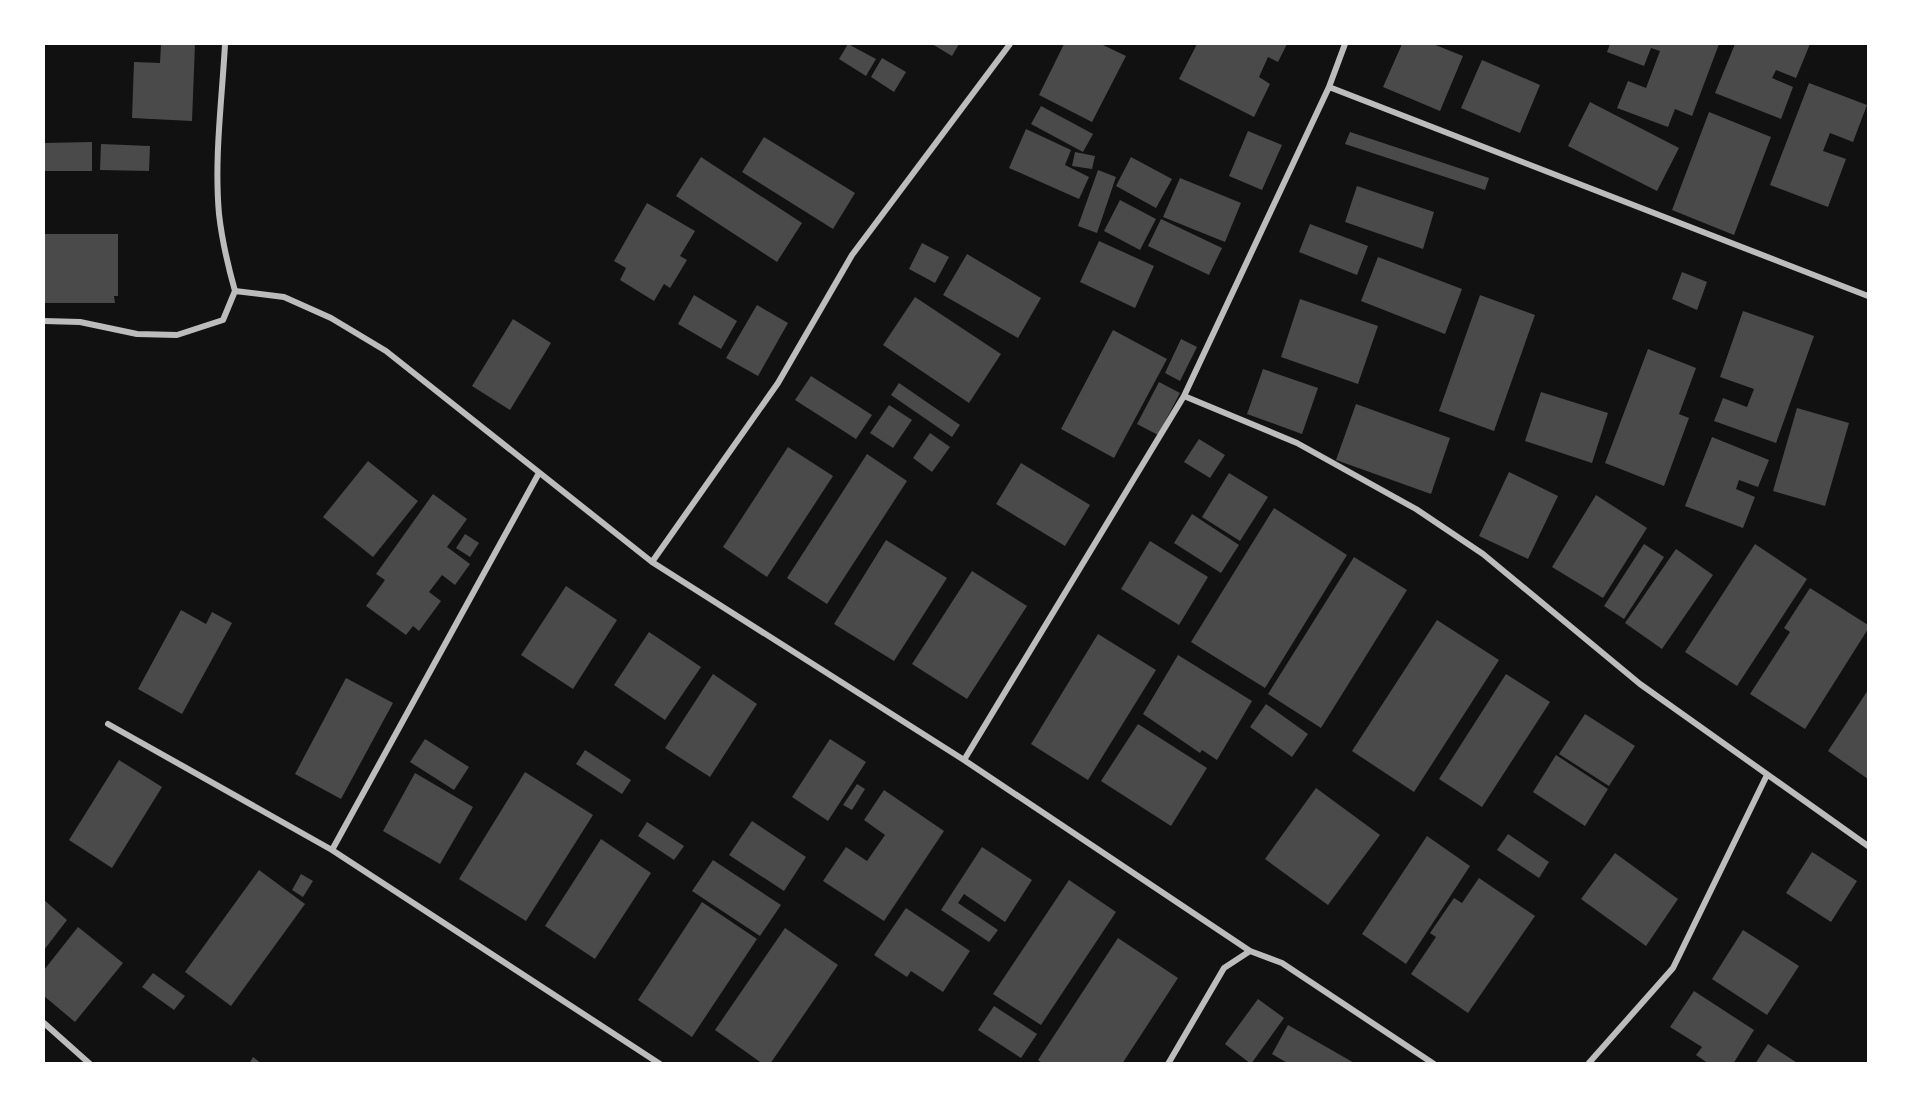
<svg xmlns="http://www.w3.org/2000/svg" width="1912" height="1107" viewBox="0 0 1912 1107" font-family="'Golos Text',sans-serif">
  <style>
    .building { fill: #4a4a4a }
    .lines { fill: none; stroke-linecap: round; stroke-linejoin: round }
    .minor { stroke: #bcbcbc; stroke-width: 6 }
  </style>
  <rect width="100%" height="100%" fill="#111"/>
  <path class="building" d="M161 44H195L192 121 132 118 134 62 160 63Z
    M848 44 876 59 866 76 839 59Z
    M932 44H959L952 56Z
    M1064 44H1101L1126 56 1092 122 1039 95Z
    M1197 44H1287L1278 62 1268 57 1259 77 1270 84 1254 117 1179 79Z
    M1402 44H1433L1463 56 1440 111 1383 87Z
    M1610 44H1719L1692 116 1675 109 1668 127 1617 108 1628 81 1646 88 1660 51 1651 48 1644 66 1607 52Z
    M1735 44H1810L1796 78 1776 70 1772 78 1793 87 1781 119 1715 93Z
    M882 58 906 72 894 92 871 77Z
    M1482 60 1540 85 1520 133 1461 108Z
    M1809 83 1867 105 1853 142 1830 133 1823 151 1846 159 1828 207 1770 185Z
    M1590 102 1679 148 1657 191 1568 146Z
    M1041 106 1093 134 1083 152 1031 124Z
    M1709 112 1771 137 1734 235 1672 210Z
    M1026 129 1071 150 1065 165 1089 177 1079 199 1009 168Z
    M1248 131 1282 145 1262 190 1229 176Z
    M1350 132 1489 178 1485 190 1345 144Z
    M764 137 855 193 833 229 742 172Z
    M92 142V171H44V143Z
    M101 144 150 146 149 171 100 170Z
    M1075 152 1095 156 1092 169 1072 166Z
    M701 157 802 223 777 262 676 196Z
    M1131 157 1172 179 1156 208 1116 186Z
    M1098 170 1116 177 1097 233 1078 226Z
    M1180 178 1241 203 1225 242 1163 217Z
    M1357 186 1434 212 1423 249 1345 222Z
    M1120 200 1156 219 1140 250 1104 231Z
    M647 203 695 231 680 256 687 260 670 288 664 284 654 301 620 280 626 268 614 261Z
    M1161 219 1222 248 1209 275 1148 246Z
    M1310 224 1368 246 1357 275 1299 252Z
    M44 234H118V296H114L115 303H45Z
    M1099 241 1154 266 1135 308 1080 282Z
    M922 243 949 257 935 283 909 269Z
    M967 254 1041 298 1018 338 943 295Z
    M1378 257 1462 289 1445 334 1361 301Z
    M1682 272 1707 282 1697 310 1672 299Z
    M694 295 737 321 721 349 678 324Z
    M1480 295 1535 315 1494 431 1439 411Z
    M915 297 1001 354 969 403 883 345Z
    M1300 299 1378 326 1358 384 1281 357Z
    M757 305 788 323 758 376 726 358Z
    M1743 311 1814 336 1776 443 1714 421 1723 398 1747 407 1754 389 1720 377Z
    M513 319 551 343 510 410 472 386Z
    M1113 330 1167 359 1114 458 1061 429Z
    M1181 339 1197 347 1180 381 1165 373Z
    M1648 349 1696 368 1679 414 1689 418 1664 486 1605 463Z
    M1263 369 1318 388 1302 434 1247 414Z
    M811 376 872 415 856 439 795 400Z
    M1159 382 1180 393 1158 435 1137 424Z
    M899 383 960 425 952 437 891 395Z
    M1541 392 1608 413 1592 463 1525 441Z
    M1356 404 1450 438 1431 494 1336 460Z
    M889 405 912 420 893 448 870 433Z
    M1797 408 1849 423 1825 506 1773 491Z
    M930 433 950 447 932 472 913 458Z
    M1712 437 1769 460 1758 487 1739 480 1736 489 1755 497 1743 528 1685 506Z
    M1199 439 1225 455 1210 478 1184 462Z
    M788 447 833 476 767 577 723 547Z
    M867 454 907 481 827 604 787 578Z
    M368 461 418 501 373 557 323 517Z
    M1021 463 1090 505 1065 546 996 504Z
    M1509 472 1558 496 1528 559 1479 536Z
    M1229 473 1268 497 1240 541 1202 517Z
    M433 494 467 519 447 547 470 564 455 585 442 575 429 592 441 601 419 631 413 626 406 635 366 606 385 580 376 574Z
    M1596 495 1647 528 1603 598 1552 567Z
    M1274 508 1347 555 1265 688 1191 642Z
    M1192 514 1239 545 1221 573 1174 543Z
    M465 534 479 543 470 557 456 548Z
    M886 540 947 578 894 661 834 624Z
    M1150 541 1208 577 1179 625 1121 589Z
    M1644 544 1664 557 1624 619 1604 606Z
    M1755 544 1807 579 1737 686 1685 652Z
    M1676 549 1713 575 1662 649 1625 623Z
    M1354 557 1407 590 1321 728 1268 694Z
    M972 571 1027 606 967 699 912 664Z
    M566 586 617 620 573 689 521 655Z
    M1810 588 1868 625V629L1805 729 1750 694 1790 632 1784 628Z
    M181 610 206 624 212 612 232 623 182 714 138 689Z
    M1437 620 1499 660 1414 792 1352 751Z
    M649 632 701 667 665 720 614 685Z
    M1098 634 1156 670 1088 780 1031 744Z
    M1178 655 1252 701 1217 760 1202 750 1200 753 1143 714Z
    M713 674 757 704 710 777 665 748Z
    M1506 674 1550 702 1482 807 1439 779Z
    M346 678 393 703 341 799 295 774Z
    M1868 690V779L1828 751Z
    M1266 704 1308 734 1292 757 1250 727Z
    M1585 714 1635 746 1609 786 1559 754Z
    M1138 724 1207 768 1171 826 1101 781Z
    M425 739 469 767 454 790 410 762Z
    M830 739 866 762 828 821 792 797Z
    M585 750 631 780 622 794 576 764Z
    M1556 755 1608 789 1585 826 1533 792Z
    M119 760 162 787 112 868 69 840Z
    M525 772 593 815 526 921 459 879Z
    M415 773 473 807 440 864 383 831Z
    M857 784 865 789 852 810 843 805Z
    M1316 788 1380 835 1328 905 1265 859Z
    M884 790 944 831 884 921 823 881 846 847 867 861 885 835 864 820Z
    M752 821 806 857 784 891 729 855Z
    M647 822 684 846 674 860 638 836Z
    M1508 834 1549 862 1539 878 1497 850Z
    M1427 836 1470 866 1406 964 1362 934Z
    M601 839 651 873 595 959 545 926Z
    M982 847 1032 880 1005 922 964 894 958 903 998 930 989 942 941 910Z
    M1812 852 1857 881 1831 922 1786 893Z
    M1615 853 1678 899 1646 946 1581 899Z
    M713 860 781 905 760 936 692 891Z
    M259 870 305 904 231 1006 185 972Z
    M301 874 313 881 303 897 292 890Z
    M1479 878 1535 916 1468 1013 1411 974 1436 937 1430 933 1454 898 1462 903Z
    M1069 880 1116 912 1041 1025 993 994Z
    M44 900 67 920 44 950Z
    M702 902 757 939 692 1037 638 1000Z
    M906 908 970 951 943 992 911 971 907 977 874 955Z
    M78 927 123 963 75 1022 44 996V970Z
    M785 928 838 965 770 1064H763L715 1030Z
    M1743 930 1799 966 1767 1015 1712 979Z
    M1118 938 1178 978 1122 1064H1043L1038 1060Z
    M153 973 185 996 174 1010 142 987Z
    M1694 991 1754 1030 1733 1064H1709L1696 1055 1702 1047 1670 1027Z
    M1258 999 1284 1018 1251 1064 1225 1044Z
    M994 1006 1037 1034 1021 1058 978 1030Z
    M1288 1025 1356 1064H1289L1272 1054Z
    M1768 1044 1799 1064H1755Z
    M253 1057 262 1064H249Z"/>
  <g class="lines">
    <path class="minor" d="M1329 87 1868 296
      M235 291 284 297 331 318 386 351 652 562 964 760 1250 951 1282 963 1434 1064
      M44 321 80 322 137 334 177 335 223 320 235 291C228 266 222 241 219 214 214 158 222 100 225 44
      M1184 396 1297 443 1416 509 1483 554 1640 684 1868 846
      M652 562 778 383 852 255 1010 44
      M108 724 332 850 660 1064
      M964 760 1184 396 1329 87 1345 44
      M332 850 539 473
      M44 1023 90 1064
      M1168 1064 1224 968 1250 951
      M1588 1064 1673 968 1767 775"/>
  </g>
  <rect width="1912" height="1107" fill="none" stroke="#ffffff" stroke-width="90"/>
</svg>
